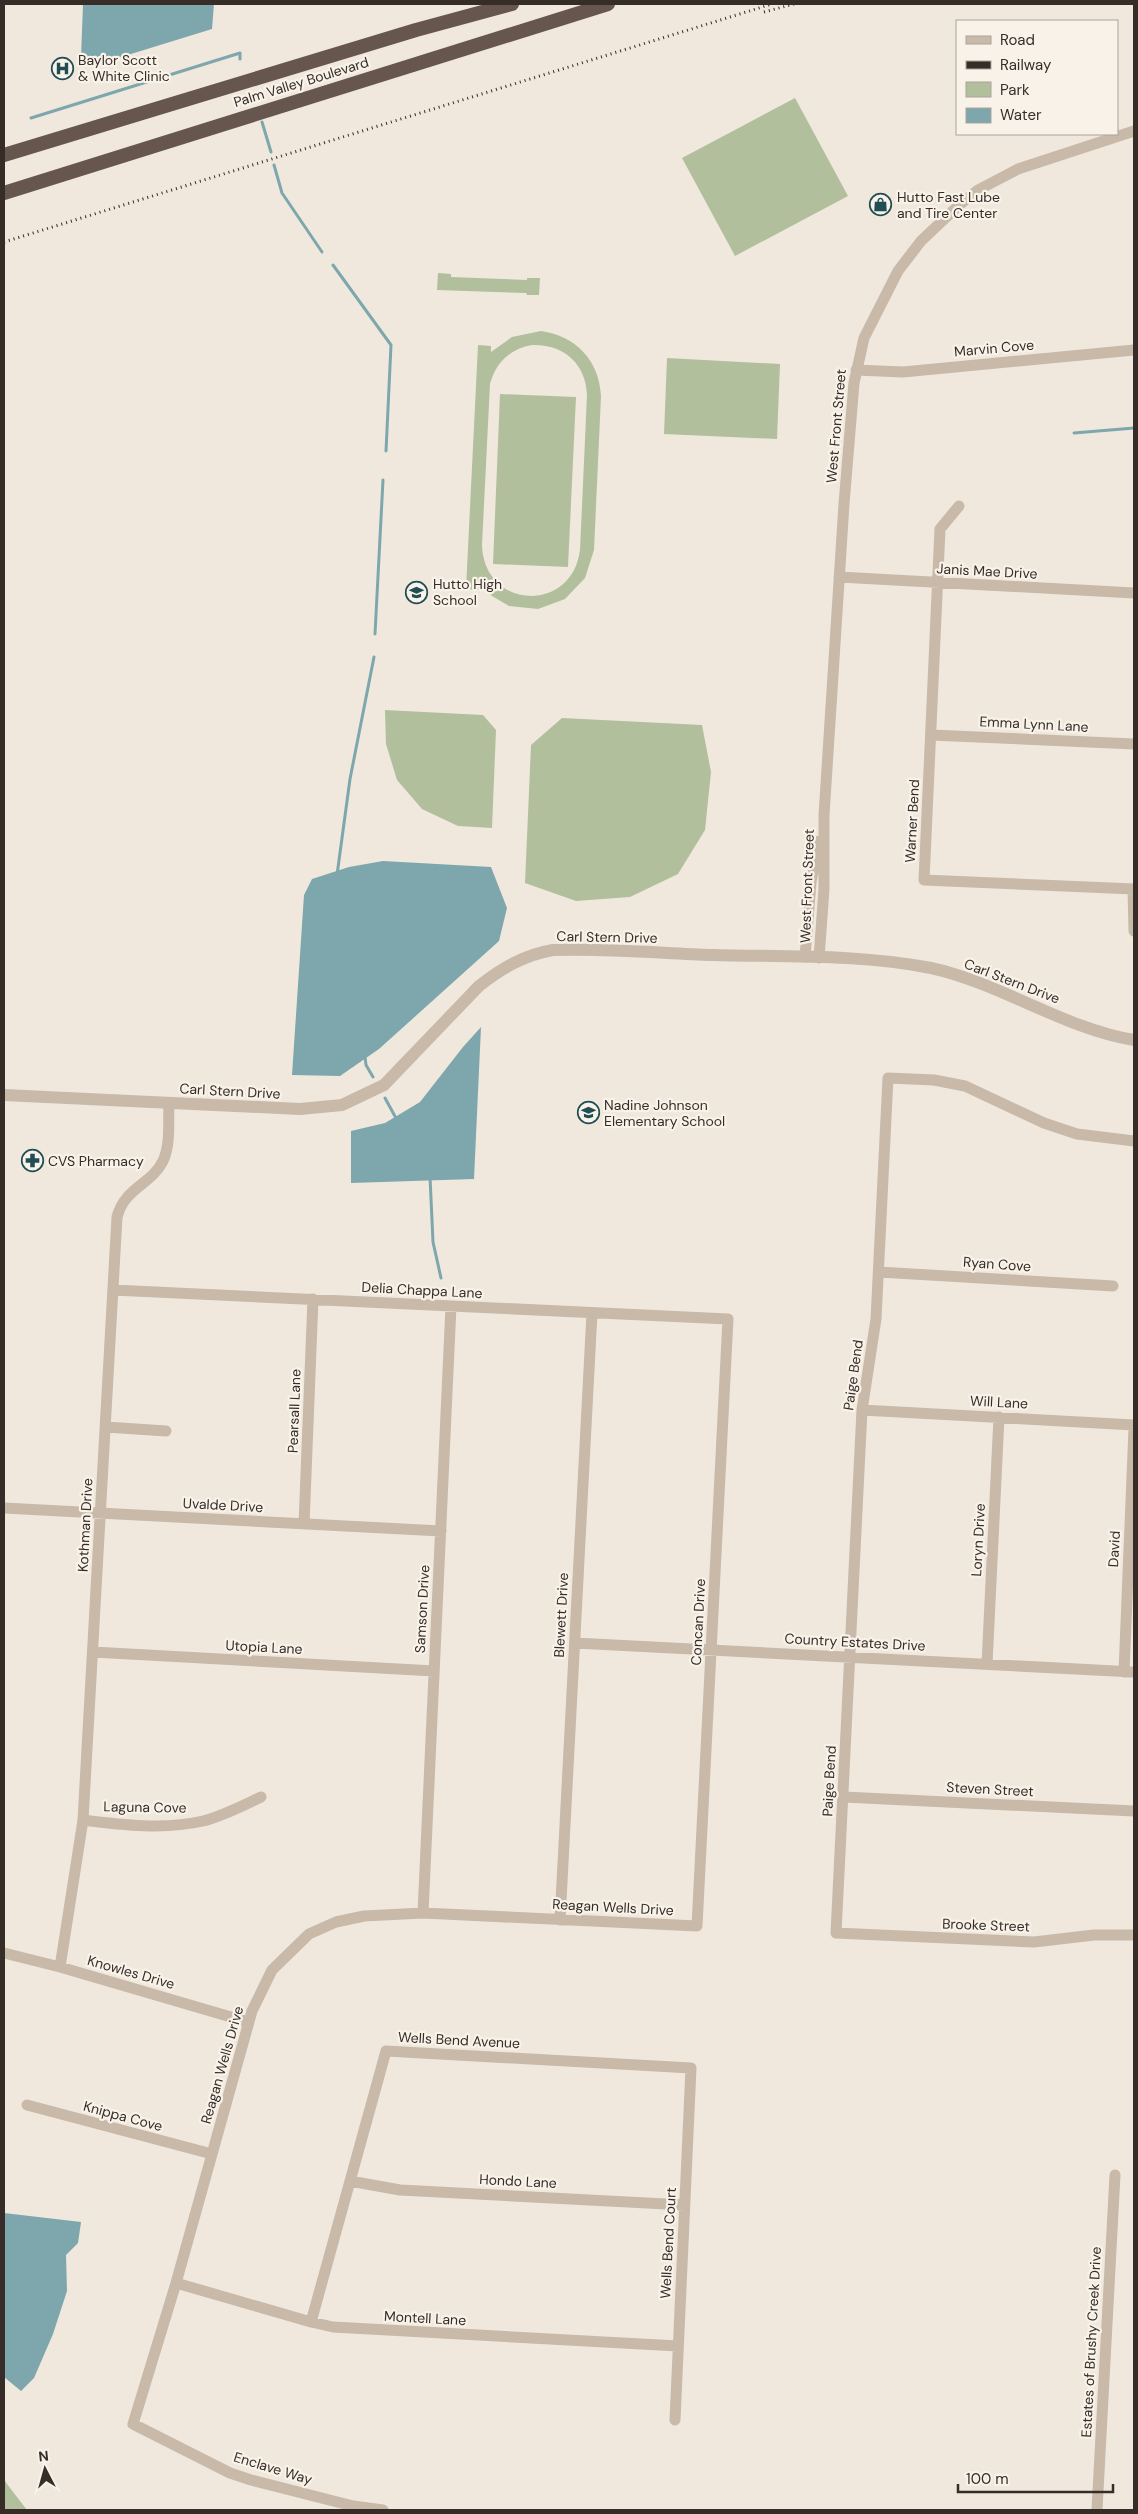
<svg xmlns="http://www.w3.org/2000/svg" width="1138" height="2514" viewBox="0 0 1138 2514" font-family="'DM Sans',sans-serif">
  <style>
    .green { fill: #b2bf9d; fill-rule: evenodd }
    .water { fill: #7da7ac }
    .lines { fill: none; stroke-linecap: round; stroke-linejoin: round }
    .stream { stroke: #7da7ac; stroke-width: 3 }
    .minor { stroke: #c8b9a9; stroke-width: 11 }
    .tertiary { stroke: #c8b9a9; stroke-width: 12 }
    .trunk { stroke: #66564e; stroke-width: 14 }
    .rail { stroke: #362d29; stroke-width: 3; stroke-dasharray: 1 4; stroke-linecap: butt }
    .labels { text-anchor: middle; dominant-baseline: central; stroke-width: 4.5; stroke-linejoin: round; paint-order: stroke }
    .poi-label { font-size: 14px; fill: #362d29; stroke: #f8f2e9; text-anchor: start }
    .street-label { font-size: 14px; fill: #362d29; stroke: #f8f2e9 }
  </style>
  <rect width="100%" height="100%" fill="#f0e8dd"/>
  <path class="green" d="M795 98 848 196 735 256 682 158Z
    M438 273 451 274V277L527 280V278H540L539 295H527L526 293 437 290Z
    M541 331C576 336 599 360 601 396L594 550 585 578 565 599 538 609 509 606 492 596 480 584V590L466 589 478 345 491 346V352L512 337ZM532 345C564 344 586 364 587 395L580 550C572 614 484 610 482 545L490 384C496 362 510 349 532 345Z
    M667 358 780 364 777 439 664 434Z
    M500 394 576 397 568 567 493 564Z
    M385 710 483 715 496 730 492 828 458 826 422 809 397 780 386 744Z
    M562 718 702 725 711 772 705 830 678 874 630 897 576 901 525 883 531 745Z
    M4 2479 7 2484 27 2510H4Z"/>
  <path class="water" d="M83 4H214L212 29 118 58 81 57Z
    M383 861 491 867 507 908 499 941 379 1049 340 1076 292 1075 304 895 312 879 349 867Z
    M481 1027 474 1179 351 1183V1131L385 1123 420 1102 463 1047Z
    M4 2213 81 2222 78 2243 66 2255 67 2291 53 2334 34 2378 21 2391 4 2377Z"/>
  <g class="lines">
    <path class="stream" d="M31 118 240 53V59
      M262 122 271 152
      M274 165 282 193 322 252
      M333 265 391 345 386 451
      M1074 433 1134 428
      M375 634 383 480
      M337 875 350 779 374 657
      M365 1057 366 1065 373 1077
      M385 1098 397 1120
      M430 1177 433 1242 441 1278"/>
    <path class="minor" d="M856 370 903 372 1134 350
      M959 506 940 529 924 880 1134 889
      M839 577 1134 593
      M931 735 1134 744
      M1133 889 1134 931
      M805 957 811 882 819 841
      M819 958 824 889V815L844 504 854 383 864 338 898 271 921 241 958 206 978 190 1018 169 1134 131
      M1134 1141 1077 1134 1044 1123 965 1086 934 1080 888 1078 876 1319 862 1410 836 1933 1034 1942 1094 1935H1134
      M879 1272 1113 1286
      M113 1290 728 1319 697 1926 423 1913 364 1916 336 1922 309 1934 272 1970 252 2011 176 2283 133 2424 230 2473 251 2480 353 2506 383 2510
      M862 1410 1134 1425
      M106 1427 166 1431
      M4 1508 441 1531
      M304 1524 313 1299
      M575 1643 1134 1672
      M93 1652 434 1671
      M987 1664 999 1417
      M1124 1672 1134 1428
      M844 1797 1134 1811
      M83 1820C122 1825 165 1830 203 1821 223 1816 242 1806 261 1797
      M423 1913 451 1306
      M560 1920 592 1313
      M4 1953 60 1967 248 2022
      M60 1967 83 1820 117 1217C125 1187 151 1185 163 1161 171 1144 168 1121 169 1103
      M27 2105 212 2154
      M350 2181 400 2190 685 2205
      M176 2283 311 2322 333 2327 678 2346
      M311 2322 386 2051 691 2068 675 2420
      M1097 2510 1115 2175"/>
    <path class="tertiary" d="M4 1095 300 1109 342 1105 384 1085 479 986C502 968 524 955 553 950 606 948 659 953 712 955 784 957 860 954 931 968 1000 983 1065 1029 1134 1040"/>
    <path class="trunk" d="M4 155 416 30 512 4
      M4 193 608 4"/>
    <path class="rail" d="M764 12 794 4
      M4 242 772 4"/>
  </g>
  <defs>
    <symbol id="hospital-ring" viewBox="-11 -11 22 22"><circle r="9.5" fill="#f8f2e9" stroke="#214e54" stroke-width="1.5"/><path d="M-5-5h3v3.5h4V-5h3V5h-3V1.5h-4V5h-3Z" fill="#214e54"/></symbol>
    <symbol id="shop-ring" viewBox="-11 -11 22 22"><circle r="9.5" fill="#f8f2e9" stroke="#214e54" stroke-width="1.5"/><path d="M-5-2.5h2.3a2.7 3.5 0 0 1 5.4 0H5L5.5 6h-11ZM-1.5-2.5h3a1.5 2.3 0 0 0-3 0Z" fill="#214e54"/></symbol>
    <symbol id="school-ring" viewBox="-11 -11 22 22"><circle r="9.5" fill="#f8f2e9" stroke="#214e54" stroke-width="1.5"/><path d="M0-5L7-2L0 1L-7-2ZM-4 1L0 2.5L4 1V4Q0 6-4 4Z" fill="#214e54"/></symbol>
    <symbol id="pharmacy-ring" viewBox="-11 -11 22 22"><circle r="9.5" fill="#f8f2e9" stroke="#214e54" stroke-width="1.5"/><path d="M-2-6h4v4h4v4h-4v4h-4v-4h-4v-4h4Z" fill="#214e54"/></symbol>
  </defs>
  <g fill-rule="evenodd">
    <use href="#hospital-ring" x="50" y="56" width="25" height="25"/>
    <use href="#shop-ring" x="868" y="192" width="25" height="25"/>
    <use href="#school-ring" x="404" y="580" width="25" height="25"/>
    <use href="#school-ring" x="576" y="1100" width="25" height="25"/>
    <use href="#pharmacy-ring" x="20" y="1148" width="25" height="25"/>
  </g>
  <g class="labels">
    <g class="poi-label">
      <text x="78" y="60">Baylor Scott<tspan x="78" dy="16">&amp; White Clinic</tspan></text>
      <text x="897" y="197">Hutto Fast Lube<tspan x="897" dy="16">and Tire Center</tspan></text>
      <text x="433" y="584">Hutto High<tspan x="433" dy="16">School</tspan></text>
      <text x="604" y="1105">Nadine Johnson<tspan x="604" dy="16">Elementary School</tspan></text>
      <text x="48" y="1161">CVS Pharmacy</text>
    </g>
    <g class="street-label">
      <text transform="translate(301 82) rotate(-17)">Palm Valley Boulevard</text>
      <text transform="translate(994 348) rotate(-5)">Marvin Cove</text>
      <text transform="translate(836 426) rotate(-85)">West Front Street</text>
      <text transform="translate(987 571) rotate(3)">Janis Mae Drive</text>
      <text transform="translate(1034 724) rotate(3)">Emma Lynn Lane</text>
      <text transform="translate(912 821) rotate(-87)">Warner Bend</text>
      <text transform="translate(807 886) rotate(-88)">West Front Street</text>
      <text transform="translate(607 937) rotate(1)">Carl Stern Drive</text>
      <text transform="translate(1012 981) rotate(21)">Carl Stern Drive</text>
      <text transform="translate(230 1091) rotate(3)">Carl Stern Drive</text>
      <text transform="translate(997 1264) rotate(4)">Ryan Cove</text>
      <text transform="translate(422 1290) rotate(3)">Delia Chappa Lane</text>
      <text transform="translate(853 1375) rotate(-82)">Paige Bend</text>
      <text transform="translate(999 1402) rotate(3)">Will Lane</text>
      <text transform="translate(294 1411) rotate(-88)">Pearsall Lane</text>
      <text transform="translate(223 1505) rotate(3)">Uvalde Drive</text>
      <text transform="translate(85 1525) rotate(-87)">Kothman Drive</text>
      <text transform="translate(978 1540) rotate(-87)">Loryn Drive</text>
      <text transform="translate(1114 1549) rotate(-87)">David</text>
      <text transform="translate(422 1609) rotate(-87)">Samson Drive</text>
      <text transform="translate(561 1615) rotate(-87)">Blewett Drive</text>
      <text transform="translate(698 1622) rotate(-87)">Concan Drive</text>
      <text transform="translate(855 1642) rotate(3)">Country Estates Drive</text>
      <text transform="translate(264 1647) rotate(3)">Utopia Lane</text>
      <text transform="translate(829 1781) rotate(-87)">Paige Bend</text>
      <text transform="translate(990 1789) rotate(3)">Steven Street</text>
      <text transform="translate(145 1807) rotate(1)">Laguna Cove</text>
      <text transform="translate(613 1907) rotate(3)">Reagan Wells Drive</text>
      <text transform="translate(986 1925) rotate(2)">Brooke Street</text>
      <text transform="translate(131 1972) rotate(16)">Knowles Drive</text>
      <text transform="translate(459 2040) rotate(3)">Wells Bend Avenue</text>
      <text transform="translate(222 2065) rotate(-74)">Reagan Wells Drive</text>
      <text transform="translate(123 2116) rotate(15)">Knippa Cove</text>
      <text transform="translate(518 2181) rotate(3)">Hondo Lane</text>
      <text transform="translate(668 2243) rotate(-87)">Wells Bend Court</text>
      <text transform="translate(425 2318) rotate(3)">Montell Lane</text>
      <text transform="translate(1091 2342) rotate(-87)">Estates of Brushy Creek Drive</text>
      <text transform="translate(273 2468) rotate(17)">Enclave Way</text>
    </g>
  </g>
  <rect width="1138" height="2514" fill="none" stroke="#362d29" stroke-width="10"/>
  <rect x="956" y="20" width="162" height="115" fill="#f8f2e9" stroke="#aaa39c"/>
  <rect x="966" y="36" width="25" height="8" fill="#c8b9a9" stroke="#aaa39c"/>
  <text x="1000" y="45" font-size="15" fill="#362d29">Road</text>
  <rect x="966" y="61" width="25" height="8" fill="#362d29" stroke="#aaa39c"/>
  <text x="1000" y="70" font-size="15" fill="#362d29">Railway</text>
  <rect x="966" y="82" width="25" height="15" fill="#b2bf9d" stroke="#aaa39c"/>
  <text x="1000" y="95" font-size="15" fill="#362d29">Park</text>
  <rect x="966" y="108" width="25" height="15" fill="#7da7ac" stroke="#aaa39c"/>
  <text x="1000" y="120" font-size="15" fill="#362d29">Water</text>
  <g transform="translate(45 2469) rotate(354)" stroke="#f8f2e9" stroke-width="4" paint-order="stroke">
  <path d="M0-4L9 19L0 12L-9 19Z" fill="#362d29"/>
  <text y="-8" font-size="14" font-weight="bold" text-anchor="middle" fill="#362d29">N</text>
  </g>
  <path d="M958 2484v8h155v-8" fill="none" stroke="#362d29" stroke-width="2.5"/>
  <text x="966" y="2484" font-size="15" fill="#362d29" stroke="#f8f2e9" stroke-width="4" paint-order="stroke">100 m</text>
</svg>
